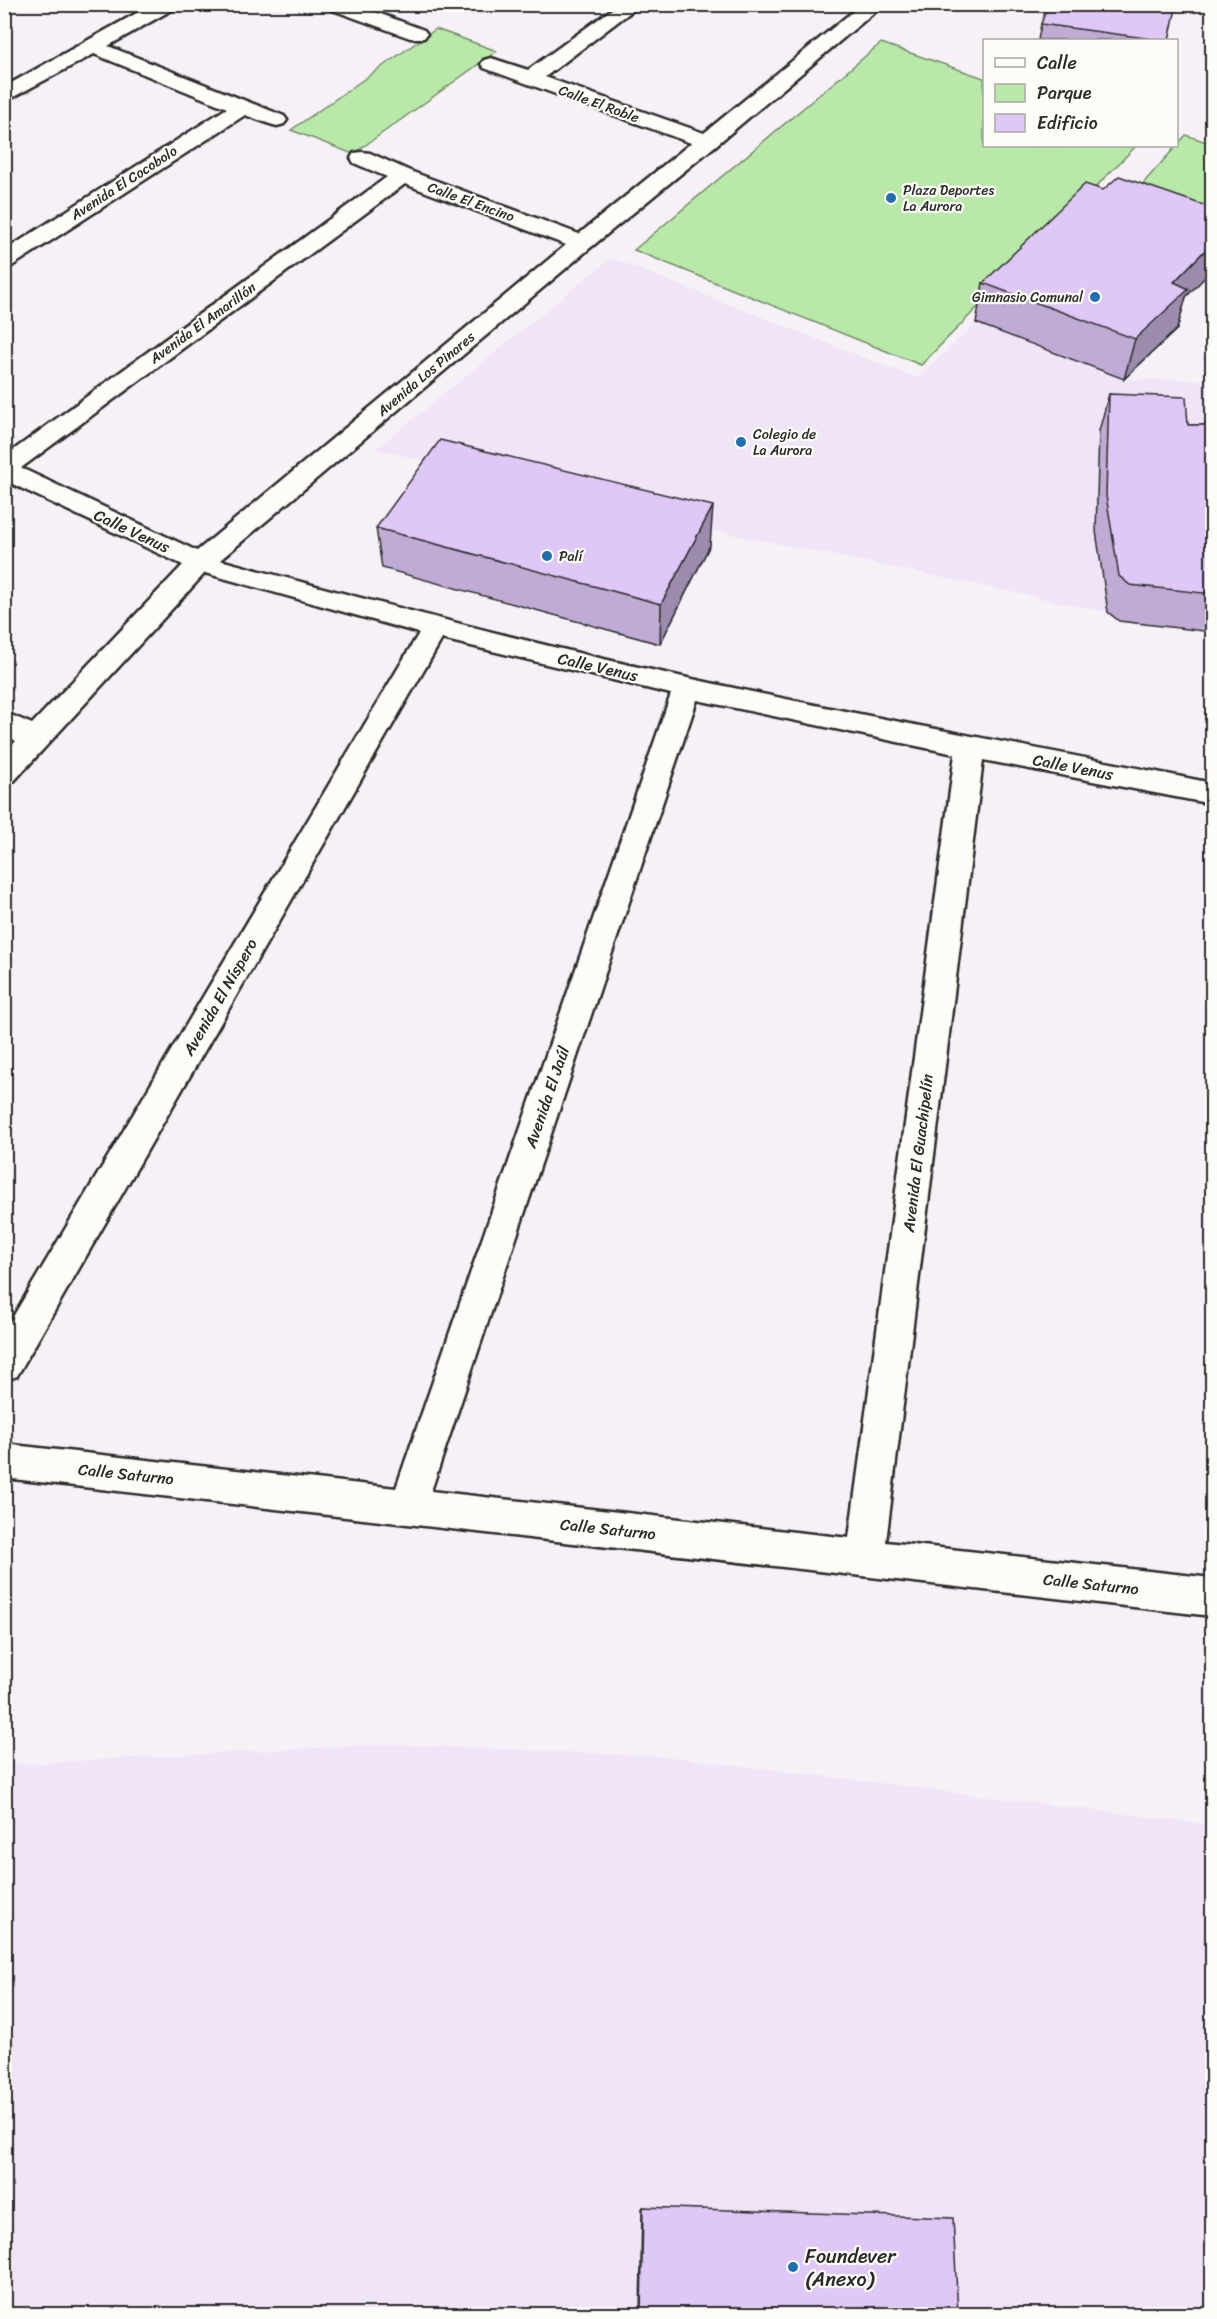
<svg xmlns="http://www.w3.org/2000/svg" width="1217" height="2319" viewBox="0 0 1217 2319" font-family="Sriracha,sans-serif">
  <style>
    .built { fill: #f0e4f7 }
    .green { fill: #b9e9a8; stroke: #728a6a; stroke-width: 1.5 }
    .lines { fill: none; stroke-linecap: round; stroke-linejoin: round }
    .street-casing { stroke: #2b2b2b; stroke-width: 5 }
    .street { fill: #fdfcf7; fill-rule: evenodd }
    .wall { fill: #c0abd4; stroke: #2b2b2b; stroke-width: 1.5 }
    .shaded-wall { fill: #9c8bad; stroke: #2b2b2b; stroke-width: 1.5 }
    .building { fill: #dfc7f7; stroke: #2b2b2b; stroke-width: 1.5 }
    .poi-dot { fill: #1f6fb2; stroke: #fdfcf7; stroke-width: 2 }
    .labels { text-anchor: middle; dominant-baseline: central; stroke-width: 4.5; stroke-linejoin: round; paint-order: stroke }
    .far-street-label { font-size: 14px; fill: #2b2b2b; stroke: #fdfcf7 }
    .far-poi-label { font-size: 14px; fill: #2b2b2b; stroke: #fdfcf7; text-anchor: start }
    .street-label { font-size: 16px; fill: #2b2b2b; stroke: #fdfcf7 }
    .near-poi-label { font-size: 20px; fill: #2b2b2b; stroke: #fdfcf7; text-anchor: start }
  </style>
  <rect width="100%" height="100%" fill="#f7f1f7"/>
  <filter id="ink" filterUnits="userSpaceOnUse"><feTurbulence type="fractalNoise" baseFrequency=".0167" numOctaves="2"/><feDisplacementMap in="SourceGraphic" scale="12" xChannelSelector="R" yChannelSelector="G"/><feConvolveMatrix kernelMatrix="1 2 1 2 8 2 1 2 1" color-interpolation-filters="sRGB"/></filter>
  <g filter="url(#ink)">
    <path class="built" d="M611 258 917 378 976 323 1124 379 1212 380V435L1099 431 1096 531 1108 612 711 530 376 449Z
      M385 1744 672 1757 1212 1825V2314H5V1765Z"/>
    <path class="green" d="M436 29 497 51 353 154 291 130Z
      M881 43 984 78V146H1136L921 365 634 250Z
      M1186 135 1212 144V211L1130 198Z"/>
    <g class="lines">
      <defs>
        <path id="street" d="M153 4H177L175 8 108 46 284 116 287 120 284 124 277 126 270 124 245 115 12 266 4 268V251L227 108 94 54 4 102V87Z
          M325 4H354L424 30 427 34 424 38H410L327 8Z
          M619 4H641L545 77 704 133 862 4H884L715 146 590 248 220 560C381 604 543 647 706 682 874 719 1044 749 1212 783V804L983 760 886 1542 1212 1578V1616L4 1478V1444L396 1488 671 694 442 639 17 1376 4 1381V1332L419 633 205 573 14 781 4 784V754L16 741 4 734V712L32 724 183 565 4 480V457L387 177 354 163 351 158 354 153 362 152 370 153 410 171 579 234 691 143 484 68 481 64 484 60 491 58 528 70ZM405 184 566 245 197 551 21 468ZM697 700 955 754 849 1538 431 1491Z"/>
      </defs>
      <use href="#street" class="street-casing"/>
      <use href="#street" class="street"/>
    </g>
    <path class="wall" d="M1041 24 1169 40H1038Z
      M983 283 1186 297 1177 329 1124 379 976 323Z
      M1109 394 1188 425H1212V632L1119 621 1108 612 1096 531 1099 431Z
      M376 528 710 545 660 644 382 568Z
      M643 2207 958 2314H640L642 2209Z"/>
    <path class="shaded-wall" d="M1212 243V270L1186 297 1177 329 1124 379 1135 339 1174 282Z
      M713 506 710 545 660 644 661 604Z"/>
    <path class="building" d="M1048 4H1177L1169 40H1160L1041 24Z
      M1119 176 1212 208V243L1174 282 1189 289 1135 339 983 283 1085 184 1103 190Z
      M1109 394 1186 397 1188 425H1212V594L1130 585 1119 576 1106 495Z
      M440 440 713 506 661 604 376 528Z
      M643 2207 953 2218 958 2314H641Z"/>
  </g>
  <g class="poi-dot">
    <circle cx="891" cy="198" r="6"/>
    <circle cx="1095" cy="297" r="6"/>
    <circle cx="741" cy="442" r="6"/>
    <circle cx="547" cy="556" r="6"/>
    <circle cx="793" cy="2267" r="6"/>
  </g>
  <g class="labels">
    <g class="far-street-label">
      <text transform="translate(599 104) rotate(20)">Calle El Roble</text>
      <text transform="translate(124 183) rotate(-33)">Avenida El Cocobolo</text>
      <text transform="translate(471 202) rotate(20)">Calle El Encino</text>
      <text transform="translate(203 323) rotate(-36)">Avenida El Amarillón</text>
      <text transform="translate(426 374) rotate(-40)">Avenida Los Pinares</text>
    </g>
    <g class="far-poi-label">
      <text x="903" y="190">Plaza Deportes<tspan x="903" dy="16">La Aurora</tspan></text>
      <text x="1083" y="297" text-anchor="end">Gimnasio Comunal</text>
      <text x="753" y="434">Colegio de<tspan x="753" dy="16">La Aurora</tspan></text>
      <text x="559" y="556">Palí</text>
    </g>
    <g class="street-label">
      <text transform="translate(132 531) rotate(25)">Calle Venus</text>
      <text transform="translate(598 667) rotate(13)">Calle Venus</text>
      <text transform="translate(1073 767) rotate(11)">Calle Venus</text>
      <text transform="translate(220 997) rotate(-60)">Avenida El Níspero</text>
      <text transform="translate(547 1097) rotate(-71)">Avenida El Jaúl</text>
      <text transform="translate(918 1153) rotate(-83)">Avenida El Guachipelín</text>
      <text transform="translate(126 1474) rotate(6)">Calle Saturno</text>
      <text transform="translate(608 1529) rotate(6)">Calle Saturno</text>
      <text transform="translate(1091 1584) rotate(6)">Calle Saturno</text>
    </g>
    <g class="near-poi-label">
      <text x="805" y="2256">Foundever<tspan x="805" dy="23">(Anexo)</tspan></text>
    </g>
  </g>
  <rect width="1217" height="2319" fill="none" stroke="#fdfcf7" stroke-width="24"/>
  <rect x="12" y="12" width="1193" height="2295" fill="none" stroke="#2b2b2b" stroke-width="2" filter="url(#ink)"/>
  <rect x="983" y="39" width="195" height="108" fill="#fdfcf7" stroke="#a9a8a5" stroke-width="1.5"/>
  <rect x="995" y="58" width="30" height="9" fill="#fdfcf7" stroke="#a9a8a5" stroke-width="1.5"/>
  <text x="1037" y="69" font-size="18" fill="#2b2b2b">Calle</text>
  <rect x="995" y="84" width="30" height="18" fill="#b9e9a8" stroke="#a9a8a5" stroke-width="1.5"/>
  <text x="1037" y="99" font-size="18" fill="#2b2b2b">Parque</text>
  <rect x="995" y="114" width="30" height="18" fill="#dfc7f7" stroke="#a9a8a5" stroke-width="1.5"/>
  <text x="1037" y="129" font-size="18" fill="#2b2b2b">Edificio</text>
</svg>
